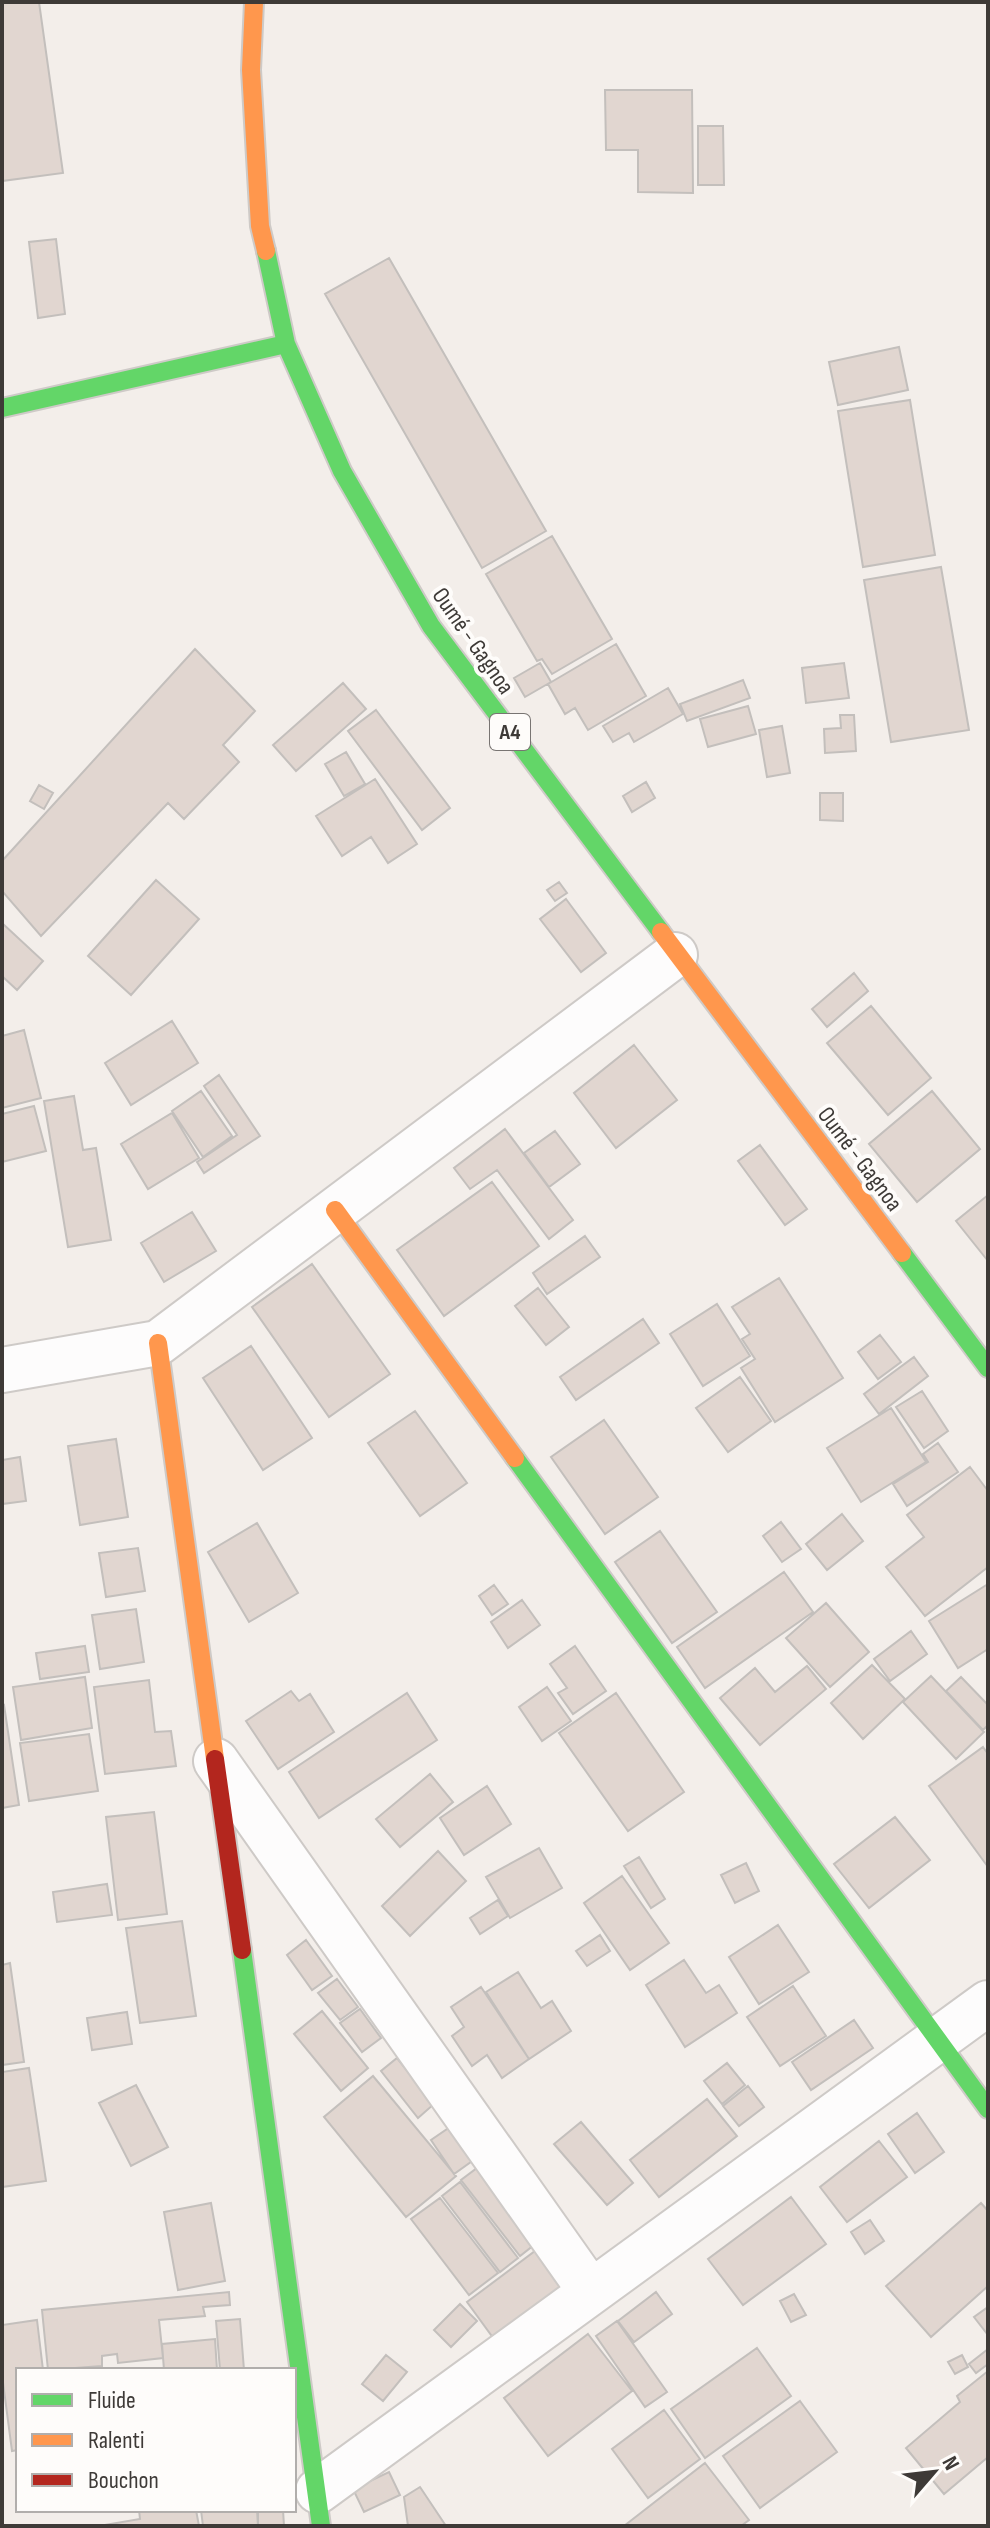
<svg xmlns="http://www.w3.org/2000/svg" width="990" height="2528" viewBox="0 0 990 2528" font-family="'Sofia Sans Condensed',sans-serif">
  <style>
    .building { fill: #e1d6d0; stroke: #c3bfbc; stroke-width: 2 }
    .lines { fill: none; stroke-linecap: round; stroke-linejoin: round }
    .street-casing { stroke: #cecac7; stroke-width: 48 }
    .fast-casing { stroke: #cecac7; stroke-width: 22 }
    .slow-casing { stroke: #cecac7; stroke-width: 22 }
    .jam-casing { stroke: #cecac7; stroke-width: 22 }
    .street { stroke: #fdfcfc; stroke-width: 44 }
    .fast { stroke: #63d668; stroke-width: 18 }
    .slow { stroke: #ff974d; stroke-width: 18 }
    .jam { stroke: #b3261e; stroke-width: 18 }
    .labels { text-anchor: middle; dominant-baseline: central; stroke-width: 8; stroke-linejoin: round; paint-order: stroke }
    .shield { fill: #fefcfa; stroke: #787472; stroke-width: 2 }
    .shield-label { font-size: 22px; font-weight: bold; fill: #3e3a37 }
    .street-label { font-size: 24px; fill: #3e3a37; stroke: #fefcfa }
  </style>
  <rect width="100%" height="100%" fill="#f3eeea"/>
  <path class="building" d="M2 2H39L63 173 2 181Z
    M605 90H692L693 193 638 192V150H606Z
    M698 126H723L724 185H698Z
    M56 239 65 314 38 318 29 242Z
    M389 258 546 531 482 568 325 294Z
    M899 347 908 390 838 405 829 362Z
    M910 400 935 555 863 567 838 411Z
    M552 536 612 639 552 674 542 659 537 661 486 574Z
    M941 567 969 730 891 742 864 580Z
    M616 644 646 696 588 730 575 708 565 714 548 684Z
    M195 649 255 711 223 745 239 762 184 819 168 803 41 936 2 891V861Z
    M540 663 551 682 525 697 514 678Z
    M844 663 849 698 806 703 802 668Z
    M743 680 750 698 687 721 680 704Z
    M343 683 366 709 296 771 273 745Z
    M668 688 683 714 634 742 629 733 613 742 603 726Z
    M748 706 756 734 708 747 700 719Z
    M376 710 450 808 422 830 348 731Z
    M840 715H854L856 751 825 753 824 729 841 728Z
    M782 726 790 773 767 777 759 730Z
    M346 752 365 784 344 796 325 764Z
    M375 779 417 844 388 863 371 837 342 856 316 816Z
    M646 782 655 798 632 812 623 796Z
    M39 785 53 793 44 809 30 801Z
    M820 793H843V821L820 820Z
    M156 880 199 919 131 995 88 956Z
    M559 882 567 893 555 901 547 890Z
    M566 899 606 953 581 972 540 919Z
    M2 923 43 961 17 990 2 976Z
    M854 973 868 991 827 1027 812 1009Z
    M871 1006 931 1078 888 1115 827 1043Z
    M172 1021 198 1063 131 1105 105 1063Z
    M24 1030 41 1098 2 1108V1036Z
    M634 1045 677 1100 616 1148 574 1093Z
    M219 1075 260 1136 204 1173 197 1162 237 1135 204 1086Z
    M201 1091 232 1136 203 1157 172 1111Z
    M932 1091 980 1149 917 1202 869 1144Z
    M74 1096 83 1150 96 1148 111 1240 68 1247 44 1101Z
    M34 1106 46 1151 2 1162V1114Z
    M172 1113 199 1158 148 1189 121 1144Z
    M505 1129 573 1220 549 1239 497 1170 470 1189 454 1168Z
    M555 1131 580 1164 549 1187 524 1153Z
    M760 1145 807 1209 785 1225 738 1161Z
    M492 1182 539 1246 444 1316 397 1250Z
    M988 1195V1261L956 1221Z
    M192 1212 216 1251 164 1282 141 1243Z
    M585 1236 600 1257 547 1294 533 1273Z
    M312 1264 390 1374 329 1417 252 1307Z
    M779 1278 843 1378 775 1422 741 1368 755 1359 742 1339 750 1334 732 1307Z
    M538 1288 569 1327 546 1345 515 1306Z
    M717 1304 750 1356 703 1386 670 1334Z
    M643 1319 659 1343 576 1400 560 1377Z
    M880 1335 901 1362 878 1379 858 1352Z
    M251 1346 312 1438 263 1470 203 1378Z
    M914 1357 928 1376 879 1414 864 1394Z
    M740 1377 771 1421 728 1452 696 1408Z
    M922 1391 948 1431 924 1448 896 1407Z
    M891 1408 926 1462 861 1502 827 1448Z
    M415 1411 467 1483 420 1516 368 1443Z
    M604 1420 658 1497 605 1534 551 1457Z
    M116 1439 128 1517 80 1525 68 1446Z
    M938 1443 958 1472 907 1506 893 1484 928 1462 923 1454Z
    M20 1457 26 1501 2 1504V1460Z
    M970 1467 988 1491V1567L925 1616 886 1567 924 1537 907 1515Z
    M842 1514 863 1541 827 1570 806 1544Z
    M781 1522 801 1549 782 1562 763 1536Z
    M257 1523 298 1593 249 1622 208 1552Z
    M660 1531 717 1612 672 1643 615 1562Z
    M138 1548 145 1591 106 1597 99 1553Z
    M784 1572 813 1612 705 1688 677 1647Z
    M988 1584V1649L958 1668 929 1621Z
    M494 1585 508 1604 492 1615 479 1596Z
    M522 1600 540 1625 508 1648 491 1622Z
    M826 1603 869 1652 830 1687 786 1638Z
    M136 1609 144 1662 100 1669 92 1615Z
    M911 1631 927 1654 890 1681 874 1659Z
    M85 1646 89 1672 40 1679 36 1653Z
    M575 1646 606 1691 573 1714 558 1693 567 1688 550 1664Z
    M872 1665 905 1699 863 1739 831 1703Z
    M807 1666 826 1689 760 1745 720 1698 755 1668 775 1692Z
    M931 1676 984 1732 956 1759 903 1702Z
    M85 1677 92 1728 21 1740 13 1687Z
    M961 1677 988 1705V1725L983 1730 946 1691Z
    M149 1680 155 1732 171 1731 176 1766 105 1774 94 1687Z
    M547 1687 571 1721 542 1741 519 1707Z
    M291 1691 299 1701 310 1694 334 1732 278 1769 246 1721Z
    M407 1693 437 1740 319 1818 289 1772Z
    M616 1693 684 1792 628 1831 559 1733Z
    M4 1705 19 1805 2 1808V1706Z
    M89 1734 98 1791 29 1801 20 1743Z
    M983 1747 988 1754V1867L929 1786Z
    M430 1774 453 1802 400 1847 376 1819Z
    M487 1786 511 1824 464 1855 440 1818Z
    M154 1812 167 1914 118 1920 106 1817Z
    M895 1817 930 1860 869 1908 834 1864Z
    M539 1848 562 1888 510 1918 486 1877Z
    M438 1851 466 1881 410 1936 382 1906Z
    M639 1857 665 1899 651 1908 624 1866Z
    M746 1863 759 1891 735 1903 721 1875Z
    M622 1876 669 1943 630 1970 584 1903Z
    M107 1884 112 1915 57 1922 53 1892Z
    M498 1900 508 1916 480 1934 470 1918Z
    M182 1921 196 2016 140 2023 126 1928Z
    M778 1925 809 1972 759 2004 729 1957Z
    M600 1935 610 1951 587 1966 576 1951Z
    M306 1940 332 1976 312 1990 287 1955Z
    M684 1960 706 1993 719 1985 737 2013 685 2047 646 1985Z
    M10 1963 24 2062 2 2065V1965Z
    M518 1972 541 2008 552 2001 571 2031 529 2059 486 1992Z
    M337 1979 358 2007 340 2020 318 1993Z
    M793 1986 826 2036 780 2066 747 2017Z
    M481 1987 529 2059 502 2078 487 2055 472 2066 452 2036 464 2027 451 2007Z
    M360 2009 381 2038 362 2052 340 2023Z
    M322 2011 368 2068 341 2091 294 2034Z
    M127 2012 132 2044 92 2050 87 2018Z
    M854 2020 873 2048 811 2090 792 2062Z
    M397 2058 434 2104 418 2118 381 2071Z
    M727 2063 745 2085 722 2104 704 2081Z
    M29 2068 46 2181 2 2187V2072Z
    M373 2076 456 2176 406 2217 324 2117Z
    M136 2085 168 2147 131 2166 99 2103Z
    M748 2086 764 2107 739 2126 723 2106Z
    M707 2099 737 2136 659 2197 630 2160Z
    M917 2113 944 2152 915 2173 888 2134Z
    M581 2122 633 2183 607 2205 554 2144Z
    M453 2125 475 2159 454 2174 431 2140Z
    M879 2141 907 2177 847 2222 820 2187Z
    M481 2165 539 2241 520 2256 461 2180Z
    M460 2182 518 2258 500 2272 442 2196Z
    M791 2197 826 2244 743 2305 708 2259Z
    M440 2198 498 2273 469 2295 411 2219Z
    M211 2203 225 2281 178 2290 164 2212Z
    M981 2203 988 2211V2286L931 2337 886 2286Z
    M870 2220 884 2241 865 2254 851 2232Z
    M543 2245 570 2281 494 2339 467 2302Z
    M229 2292 230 2305 203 2307 205 2316 159 2320 163 2358 118 2363 117 2354 102 2356V2366L48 2370 42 2310Z
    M656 2292 672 2314 634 2342 618 2321Z
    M794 2294 806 2315 791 2322 780 2301Z
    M460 2304 477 2321 451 2347 434 2330Z
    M988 2307V2335L974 2317Z
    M240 2319 244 2370H220L216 2321Z
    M37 2320 43 2370H18V2450L12 2451 2 2375V2325Z
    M617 2321 667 2392 645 2407 596 2336Z
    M588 2334 632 2391 548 2456 504 2398Z
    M215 2339 217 2370H164L162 2344Z
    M757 2348 791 2396 705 2458 671 2409Z
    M988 2349V2364L976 2373 969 2364Z
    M386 2355 407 2372 383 2401 362 2384Z
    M962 2355 968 2367 955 2374 948 2362Z
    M988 2371V2457L944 2494 906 2448 960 2402 957 2396Z
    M800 2401 837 2452 760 2508 723 2456Z
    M664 2410 700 2459 648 2498 612 2449Z
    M705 2463 749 2520 741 2526H624Z
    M389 2472 400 2495 364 2512 353 2489Z
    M420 2487 446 2526H408L404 2497Z
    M139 2510H196L199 2526H99L140 2519Z
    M201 2510H257L258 2526H203Z
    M258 2510H283L284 2526H258Z"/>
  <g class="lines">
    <defs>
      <path id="street" d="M2 1370 158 1343 675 955
        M216 1761 591 2292
        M318 2491 988 2003"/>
      <path id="fast" d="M266 251 286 344 342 471 431 626 661 932
        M2 408 286 344
        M902 1253 988 1368
        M515 1458 988 2109
        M242 1950 321 2526"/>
      <path id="slow" d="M254 2 251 70 260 226 266 251
        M661 932 902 1253
        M335 1210 515 1458
        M158 1343 215 1759"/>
      <path id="jam" d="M215 1759 242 1950"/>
    </defs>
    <use href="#street" class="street-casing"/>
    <use href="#fast" class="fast-casing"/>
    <use href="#slow" class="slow-casing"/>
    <use href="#jam" class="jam-casing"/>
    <use href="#street" class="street"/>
    <use href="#fast" class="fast"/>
    <use href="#slow" class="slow"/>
    <use href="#jam" class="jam"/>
  </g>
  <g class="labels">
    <rect class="shield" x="490" y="714" width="40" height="36" rx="6"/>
    <g class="shield-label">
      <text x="510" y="732">A4</text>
    </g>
    <g class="street-label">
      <text transform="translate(473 641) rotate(55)">Oumé - Gagnoa</text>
      <text transform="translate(860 1159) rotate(53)">Oumé - Gagnoa</text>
    </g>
  </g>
  <rect width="990" height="2528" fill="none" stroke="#3e3a37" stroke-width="8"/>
  <rect x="16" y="2368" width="280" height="144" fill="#fefcfa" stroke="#b1aeac" stroke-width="2"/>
  <rect x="32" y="2394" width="40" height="12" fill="#63d668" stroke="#b1aeac" stroke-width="2"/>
  <text x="88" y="2408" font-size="24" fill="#3e3a37">Fluide</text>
  <rect x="32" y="2434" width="40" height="12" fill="#ff974d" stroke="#b1aeac" stroke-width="2"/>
  <text x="88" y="2448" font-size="24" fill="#3e3a37">Ralenti</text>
  <rect x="32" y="2474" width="40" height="12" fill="#b3261e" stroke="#b1aeac" stroke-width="2"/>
  <text x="88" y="2488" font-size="24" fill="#3e3a37">Bouchon</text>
  <g transform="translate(934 2472) rotate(62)" stroke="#fefcfa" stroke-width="6" paint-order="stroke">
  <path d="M0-6L14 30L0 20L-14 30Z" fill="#3e3a37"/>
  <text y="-12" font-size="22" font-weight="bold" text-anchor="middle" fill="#3e3a37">N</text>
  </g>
</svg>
